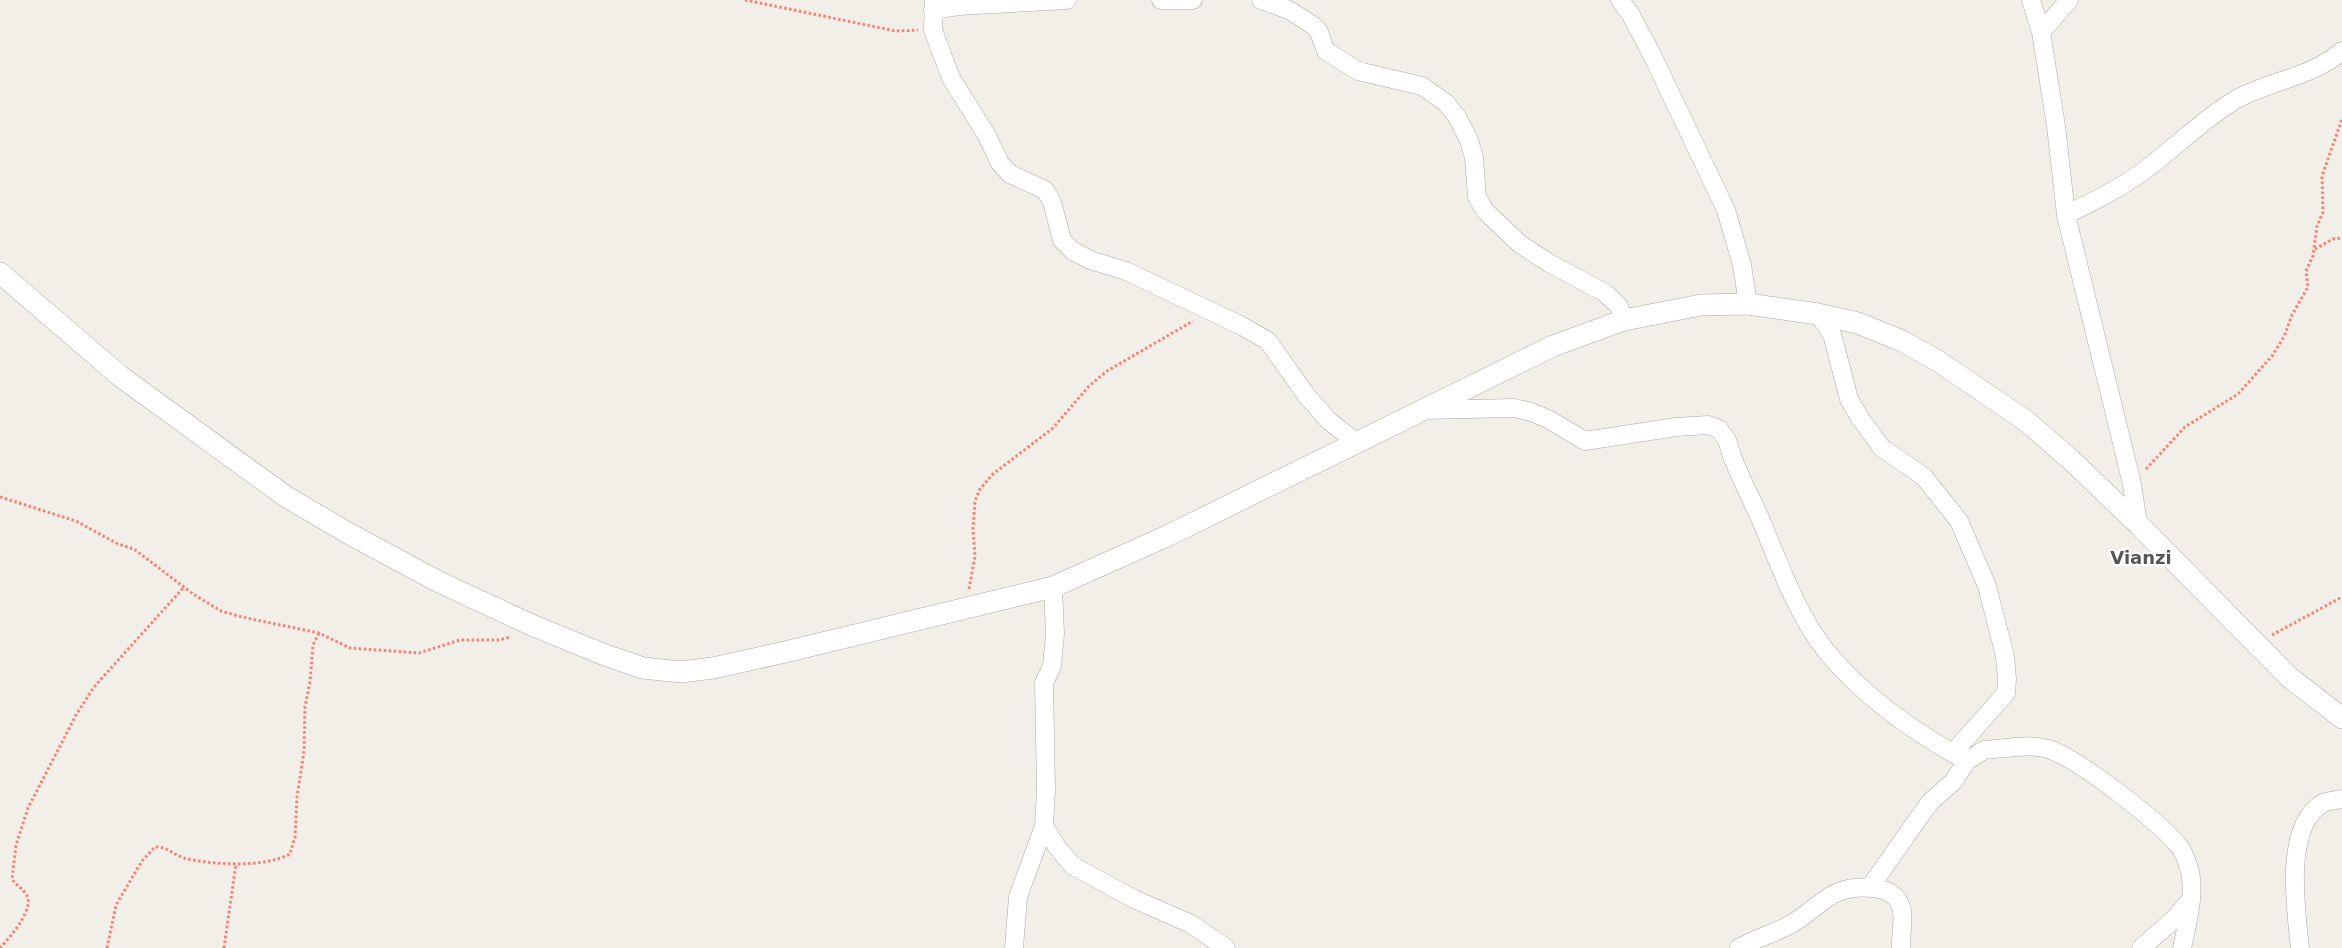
<svg xmlns="http://www.w3.org/2000/svg" width="2342" height="948" viewBox="0 0 2342 948" font-family="'DejaVu Sans',sans-serif">
  <style>
    .lines { fill: none; stroke-linecap: round; stroke-linejoin: round }
    .minor-casing { stroke: #a9a9a9; stroke-width: 19 }
    .tertiary-casing { stroke: #a9a9a9; stroke-width: 22 }
    .path { stroke: #fa8072; stroke-width: 3; stroke-dasharray: 2.5 2.5; stroke-linecap: butt }
    .minor { stroke: #fff; stroke-width: 18 }
    .tertiary { stroke: #fff; stroke-width: 21 }
    .labels { text-anchor: middle; dominant-baseline: central; stroke-width: 4.5; stroke-linejoin: round; paint-order: stroke }
    .quarter-label { font-size: 18px; font-weight: bold; fill: #555; stroke: #fff }
  </style>
  <rect width="100%" height="100%" fill="#f2efe9"/>
  <g class="lines">
    <defs>
      <path id="minor" d="M934 0 933 30 951 78 986 134 1000 163 1010 174 1045 190 1052 202 1062 240 1073 251 1090 260 1126 271 1242 326 1268 341 1307 396 1329 421 1356 442
        M1161 0H1193
        M1261 0 1289 10 1314 26 1319 32 1326 51 1358 71 1422 86 1446 103 1457 117 1469 140 1474 158 1477 197 1485 211 1520 244 1549 263 1605 293 1619 306 1624 320
        M1620 0 1631 15 1653 57 1726 210 1742 265 1748 304
        M2031 0 2041 32 2056 126 2066 215 2132 484 2138 524
        M933 10 958 6 1067 0
        M2041 32 2069 0
        M2066 215C2094 201 2121 188 2145 170 2174 148 2206 117 2235 100 2270 80 2311 78 2342 51
        M1818 314 1832 334 1849 399 1860 418 1882 448 1924 477 1959 521 1987 586 2005 656 2007 679 2006 693 1953 753
        M1424 410 1514 408 1531 412 1548 419 1585 441 1676 427 1708 425 1719 429 1727 440 1733 459C1741 479 1751 498 1760 518 1779 563 1796 613 1826 651 1864 697 1915 733 1967 761
        M1044 826 1057 847 1073 866 1134 899 1191 924 1226 948
        M1870 887 1930 802 1953 782 1967 761 1984 750C2003 749 2029 743 2048 749 2076 757 2158 821 2178 845 2183 850 2186 859 2188 865 2197 890 2187 923 2182 948
        M1014 948 1018 897 1044 826 1046 790 1044 683 1052 666 1055 634 1053 587
        M1739 948C1754 939 1772 934 1788 926 1821 908 1829 883 1874 888 1883 889 1891 891 1897 899 1907 911 1900 934 1901 948
        M2141 948C2159 932 2176 920 2190 900
        M2300 948C2296 910 2283 826 2323 803 2328 801 2337 800 2342 799"/>
      <path id="tertiary" d="M0 273 120 376 285 496 348 533 439 582 534 626 605 655 643 668 681 672 713 668 785 652 1053 587 1167 536 1553 346 1624 320 1701 305 1748 304 1818 314 1858 323 1902 341 1938 361 2026 421 2070 459 2138 524 2289 677 2342 718"/>
    </defs>
    <use href="#minor" class="minor-casing"/>
    <use href="#tertiary" class="tertiary-casing"/>
    <path class="path" d="M745 0 896 31 918 30
      M2315 249 2333 239 2342 238
      M2146 469 2185 427 2238 394 2272 356 2284 337 2292 315 2308 287 2306 271 2313 256 2317 226 2323 212 2322 176 2342 119
      M0 497 76 521 118 544 134 549 193 594 221 611 242 617 319 633 350 648 419 653 460 640H499L511 637
      M969 589 975 556 973 529 975 501 980 489 993 474 1053 428 1089 386 1107 371 1193 321
      M2272 635 2342 597
      M0 948C10 937 36 908 26 894 22 888 16 885 12 879L16 845 28 808 76 715 94 687 184 587
      M107 948 116 905 142 861 155 847C166 846 174 855 184 858 212 865 265 868 290 854L295 837 297 797 304 751 305 707 310 682 313 645 319 633
      M224 948 236 864"/>
    <use href="#minor" class="minor"/>
    <use href="#tertiary" class="tertiary"/>
  </g>
  <g class="labels">
    <g class="quarter-label">
      <text x="2141" y="557">Vianzi</text>
    </g>
  </g>
</svg>
